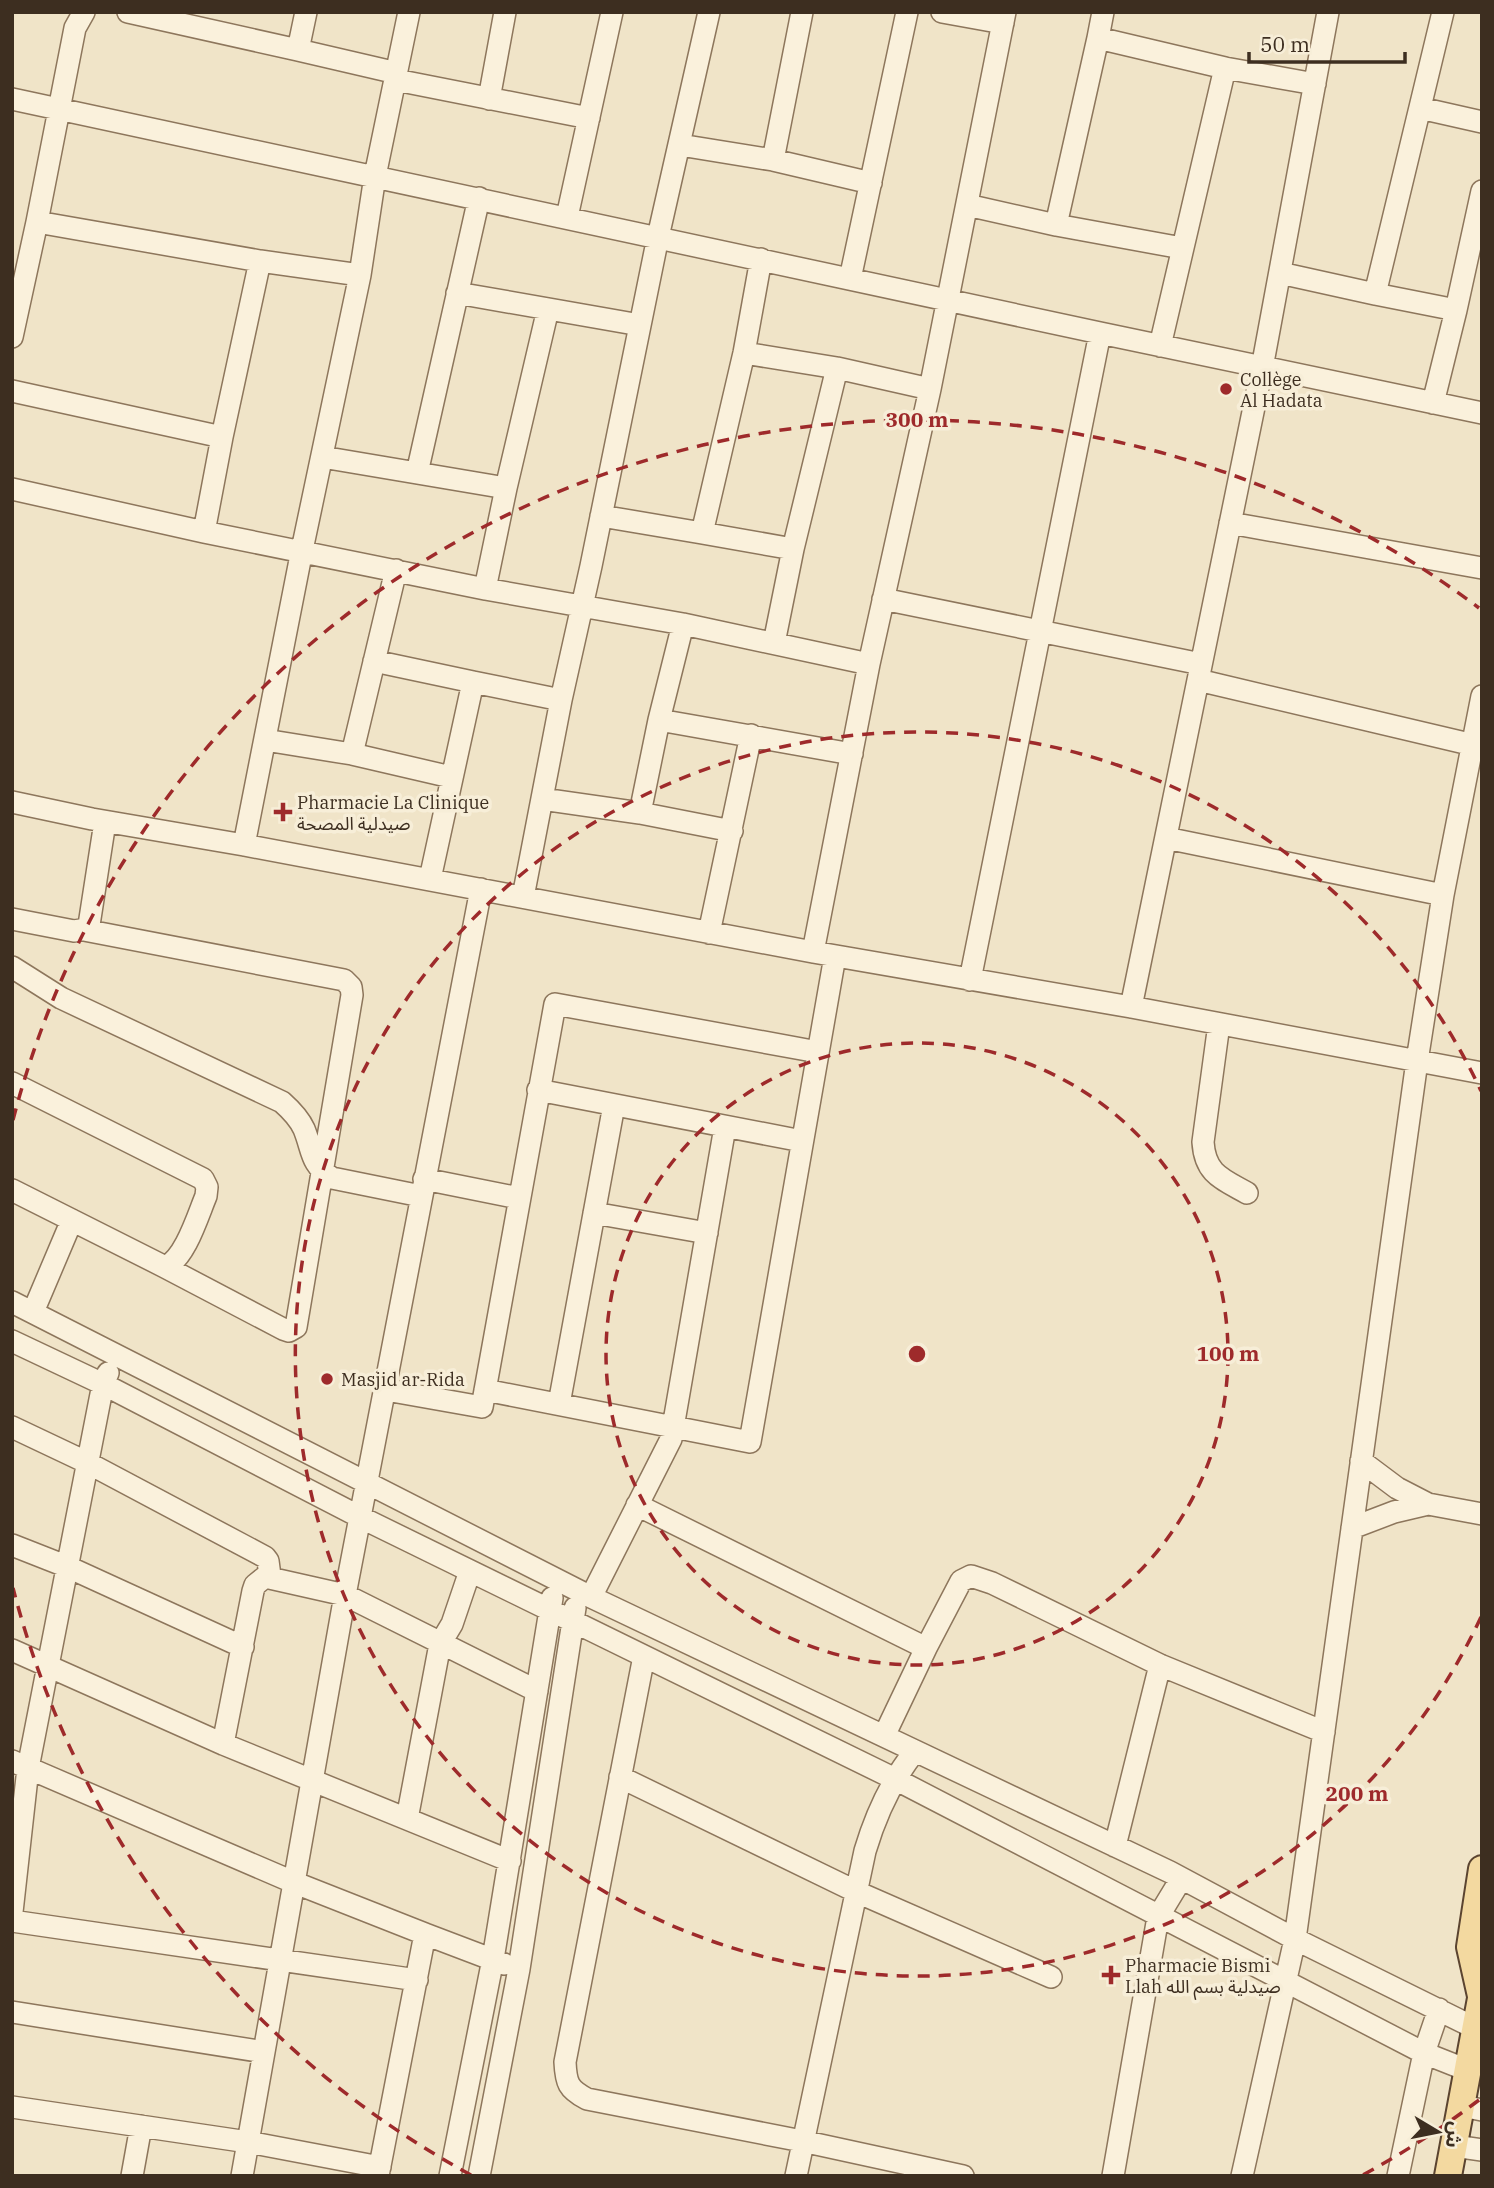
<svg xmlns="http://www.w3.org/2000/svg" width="1494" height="2188" viewBox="0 0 1494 2188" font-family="'IBM Plex Serif','Noto Sans Arabic',serif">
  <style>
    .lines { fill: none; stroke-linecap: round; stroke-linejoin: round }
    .minor-casing { stroke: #8d765c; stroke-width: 24 }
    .major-casing { stroke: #5b4430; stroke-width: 30 }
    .minor { stroke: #faf1dc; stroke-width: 21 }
    .major { stroke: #f3d9a0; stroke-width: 26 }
    .ring { fill: none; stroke: #9e2a2b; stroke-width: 3.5; stroke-dasharray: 12 9 }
    .poi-dot { fill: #9e2a2b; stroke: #f7eed8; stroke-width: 2.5 }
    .labels { text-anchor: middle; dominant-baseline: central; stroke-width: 7; stroke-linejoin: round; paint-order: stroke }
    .poi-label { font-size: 18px; fill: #3d2e20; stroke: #f7eed8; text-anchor: start }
    .centre { fill: #9e2a2b; stroke: #f7eed8; stroke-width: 3.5 }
    .ring-label { font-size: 21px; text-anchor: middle; font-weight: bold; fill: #9e2a2b; stroke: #f7eed8; stroke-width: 7; stroke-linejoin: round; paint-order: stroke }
  </style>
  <rect width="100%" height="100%" fill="#f0e4c8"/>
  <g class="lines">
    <defs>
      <path id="minor" d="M128 12 298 50
        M306 12 298 50 397 73
        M942 12 1003 23
        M1103 12 1098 38 1225 68 1160 346
        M1225 68 1315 84
        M396 80 589 118
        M12 99 1100 333 1482 413
        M489 99 505 12
        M1420 108 1482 122
        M680 145 773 160 802 12
        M773 160 871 183
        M967 205 1056 225 1098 38
        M567 217 612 12
        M37 222 260 261 360 275
        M1056 225 1182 248
        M761 259 744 353 702 533 793 549 774 643
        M1280 273 1375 294 1443 12
        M850 279 907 12
        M457 293 640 325
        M1375 294 1456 310 1433 403
        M1456 310 1482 191
        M12 337 37 222 75 28 84 12
        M744 353 837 368
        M12 391 222 437
        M322 457 417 473 479 198
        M417 473 506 488
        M12 489 204 532 485 589 683 624 869 664
        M601 516 702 533
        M1230 523 1482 568
        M204 532 222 437 260 261
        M793 549 837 368 930 389
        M485 589 506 488 548 309
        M883 599 1201 664
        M374 661 473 682
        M1198 680 1482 747
        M659 720 852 754
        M265 740 352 754 396 570
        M352 754 451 777
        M542 799 640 813 732 831
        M12 802 92 819 244 845 813 952 1131 1007 1482 1073
        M640 813 659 720 683 624
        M1166 838 1443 895
        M244 845 302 550 360 275 375 176 409 12
        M430 879 473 682 561 700
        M523 897 561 700 591 566 658 237 709 12
        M12 919 74 931 87 929 89 925 105 822
        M709 933 751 735
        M813 952 869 664 930 389 1005 12
        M12 967 61 998 282 1102C291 1110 299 1118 304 1129 313 1151 310 1164 332 1178L421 1196
        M970 980 1100 333
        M1131 1007 1262 368 1328 12
        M1219 1024 1203 1142C1205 1174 1222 1179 1247 1193
        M12 1083 203 1179 207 1187 206 1196C198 1215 185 1259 165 1267
        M538 1090 802 1141
        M424 1179 519 1198
        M12 1190 165 1267 283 1329 289 1331 296 1327 352 995 351 987 344 980 84 930
        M594 1213 707 1233
        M12 1302 591 1597 1170 1872 1295 1939 1475 2028
        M33 1312 72 1220
        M12 1341 103 1384 360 1517 895 1779 1424 2053 1467 2070
        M386 1390 482 1407 555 1004 818 1052
        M485 1390 750 1442 835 956
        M559 1404 614 1105
        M12 1427 88 1463 265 1557 268 1561 270 1576
        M1361 1461 1397 1488 1428 1504 1482 1514
        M637 1505 926 1648
        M1352 1528 1394 1512 1428 1504
        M12 1545 68 1567 243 1647
        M591 1597 671 1439 725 1127
        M12 1650 223 1744 510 1861
        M644 1656 565 2062C566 2083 568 2089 587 2099L802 2141 963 2176
        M884 1736 926 1648 961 1581 971 1576 992 1583 1160 1665 1324 1732
        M223 1744 253 1591 255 1585 265 1577 345 1595 537 1691
        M12 1761 293 1882 425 1934
        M620 1777 857 1892 1051 1977
        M407 1819 440 1644 452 1624 470 1571
        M1115 1846 1160 1665
        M12 1912 28 1768 103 1384 108 1373
        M12 1921 417 1980
        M12 2012 264 2052
        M1462 2106 1482 2110
        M12 2107 248 2142 380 2167
        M1454 2146 1482 2150
        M132 2176 141 2126
        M242 2176 345 1595 481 889
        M378 2176 425 1934 504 1964
        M450 2176 493 1959 552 1598
        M479 2176 519 1969 575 1608
        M796 2176 865 1851C876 1814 891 1781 915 1751
        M1113 2176 1158 1917 1181 1879
        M1242 2176 1295 1939 1417 1061 1443 895 1482 696
        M1398 2176 1424 2053 1439 2009"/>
      <path id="major" d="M1481 1996 1470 1947 1482 1869
        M1448 2176 1482 1993"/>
    </defs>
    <use href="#minor" class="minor-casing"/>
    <use href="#major" class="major-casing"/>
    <use href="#minor" class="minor"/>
    <use href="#major" class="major"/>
  </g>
  <g class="ring">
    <circle cx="917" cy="1354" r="311"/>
    <path d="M1481 1617A622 622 0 1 1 1481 1091"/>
    <path d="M1479 2100A934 934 0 0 1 1363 2175M471 2175A934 934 0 0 1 13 1588M13 1120A934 934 0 0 1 1479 608"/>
  </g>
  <g class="poi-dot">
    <circle cx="1226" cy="389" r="7"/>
    <path d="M279.5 801.5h7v7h7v7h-7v7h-7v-7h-7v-7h7z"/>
    <circle cx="327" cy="1379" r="7"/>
    <path d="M1107.5 1964.5h7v7h7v7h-7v7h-7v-7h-7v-7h7z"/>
  </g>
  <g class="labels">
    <g class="poi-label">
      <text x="1240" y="379">Collège<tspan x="1240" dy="21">Al Hadata</tspan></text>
      <text x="297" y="802">Pharmacie La Clinique<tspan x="297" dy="21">صيدلية المصحة</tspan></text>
      <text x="341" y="1379">Masjid ar-Rida</text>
      <text x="1125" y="1965">Pharmacie Bismi<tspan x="1125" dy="21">Llah صيدلية بسم الله</tspan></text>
    </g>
  </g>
  <circle cx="917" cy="1354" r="10" class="centre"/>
  <g class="ring-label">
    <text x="917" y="427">300 m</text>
    <text x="1228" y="1361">100 m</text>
    <text x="1357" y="1801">200 m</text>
  </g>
  <rect width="1494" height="2188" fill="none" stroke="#3d2e20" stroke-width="28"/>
  <g transform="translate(1438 2132) rotate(100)" stroke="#f7eed8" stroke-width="5" paint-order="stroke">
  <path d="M0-5L12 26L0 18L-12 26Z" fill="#3d2e20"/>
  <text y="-10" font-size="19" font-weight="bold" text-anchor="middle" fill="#3d2e20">ش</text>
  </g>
  <path d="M1249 52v10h156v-10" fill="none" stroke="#3d2e20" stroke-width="3.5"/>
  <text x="1260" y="52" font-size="21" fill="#3d2e20" stroke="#f7eed8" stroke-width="5" paint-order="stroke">50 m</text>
</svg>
